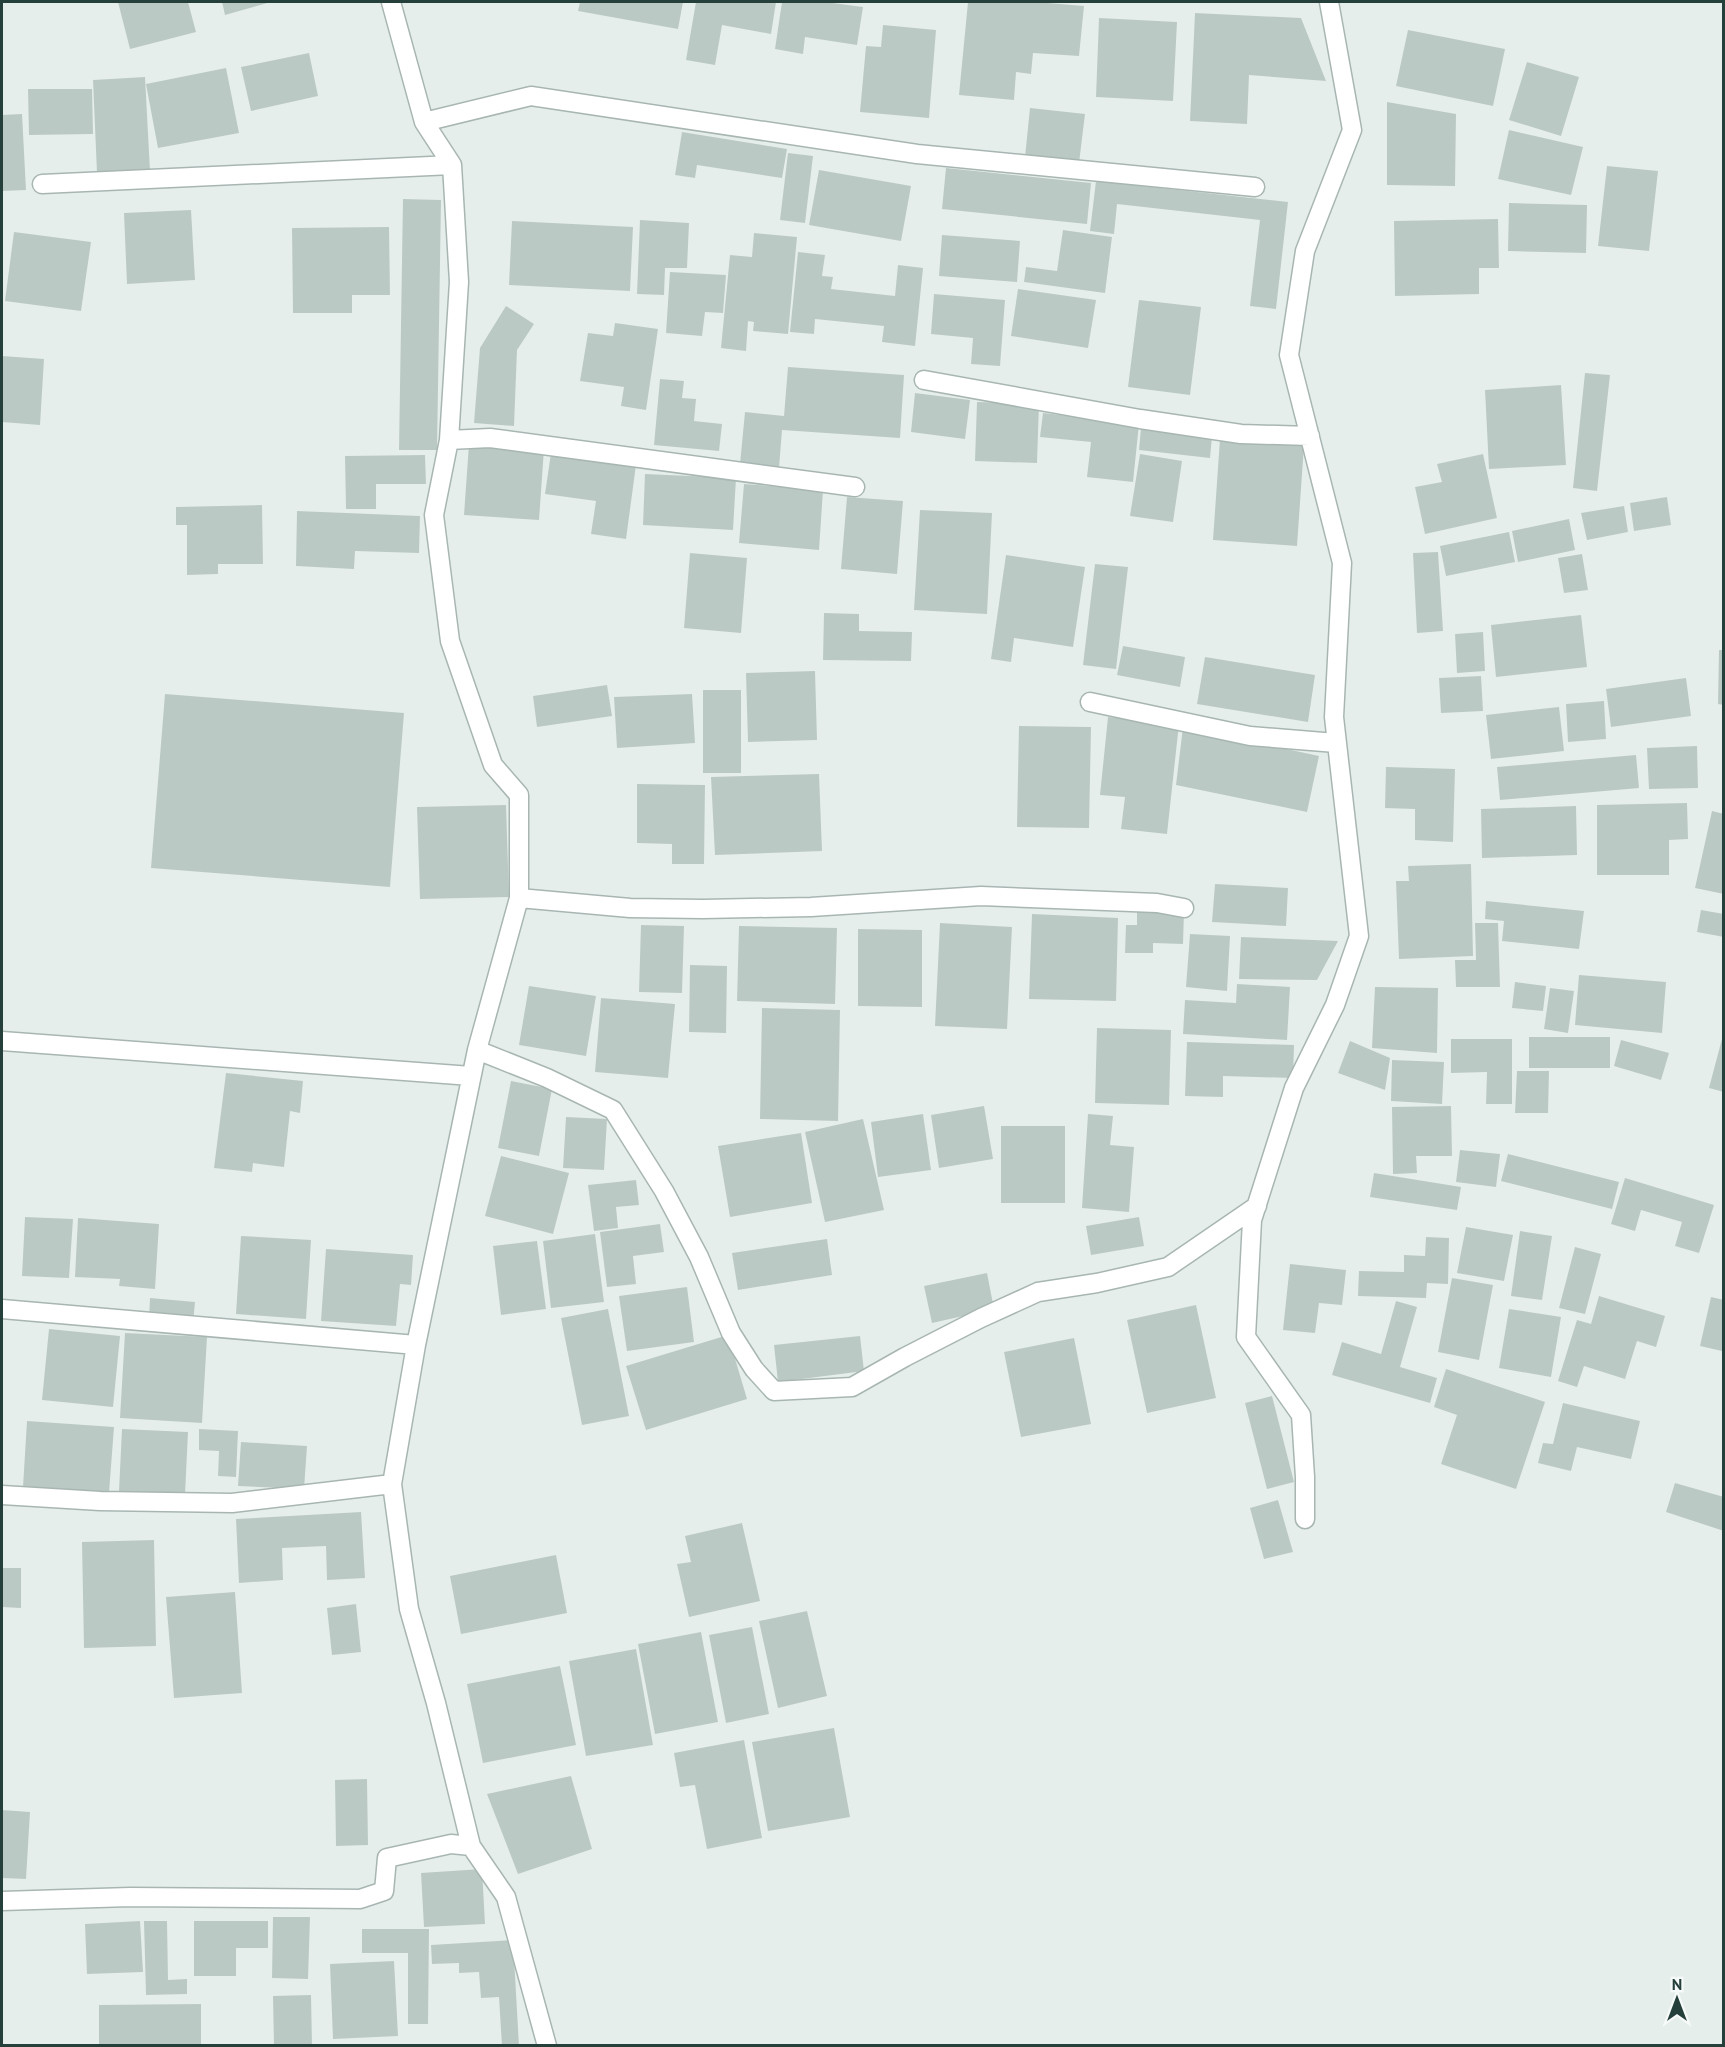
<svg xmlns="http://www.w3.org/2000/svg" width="1725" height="2047" viewBox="0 0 1725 2047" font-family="'PT Sans',sans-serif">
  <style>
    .building { fill: #bbc9c4 }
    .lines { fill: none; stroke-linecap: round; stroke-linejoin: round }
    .minor-casing { stroke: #a8b6b3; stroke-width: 21 }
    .minor { stroke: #fff; stroke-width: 18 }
  </style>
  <rect width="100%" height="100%" fill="#e6eeeb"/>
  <path class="building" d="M118 2H188L196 32 130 49Z
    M222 2H271L225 15Z
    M580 2H683L678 29 578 11Z
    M696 2H776L771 34 722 25 715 65 686 60Z
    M782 2H825L863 7 857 45 805 37 803 54 775 49Z
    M968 2H1036L1084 6 1079 56 1033 53 1031 74 1016 72 1014 100 959 95Z
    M1195 13 1301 18 1326 81 1249 75 1247 124 1190 121Z
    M1099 18 1177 22 1173 101 1096 97Z
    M883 25 936 30 929 118 860 112 866 46 881 47Z
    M1408 30 1505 49 1493 106 1396 86Z
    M309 53 318 96 251 111 241 67Z
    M1527 62 1579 77 1561 136 1509 120Z
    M226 68 239 133 158 148 146 84Z
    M145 77 150 171 97 173 93 80Z
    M28 89H92L93 134 29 135Z
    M1387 102 1456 114 1455 186 1387 185Z
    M1030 108 1085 114 1079 163 1025 157Z
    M22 114 26 190 2 191V115Z
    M1509 130 1583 147 1571 195 1498 179Z
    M682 132 787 149 782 178 697 165 695 178 675 175Z
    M788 153 813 156 805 223 780 220Z
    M1607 166 1658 171 1649 251 1598 246Z
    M946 168 1091 183 1087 224 942 209Z
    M819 170 911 186 901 241 809 225Z
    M1096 181 1288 202 1276 309 1250 306 1260 220 1117 204 1114 234 1090 231Z
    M403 199 441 200 437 450H399Z
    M1509 203 1587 205 1586 253 1508 251Z
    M191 210 195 280 127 284 124 213Z
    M1498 219 1499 268H1479V294L1395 296 1394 221Z
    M640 220 689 223 687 268H665L664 295 637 294Z
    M512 221 633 227 630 291 509 285Z
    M389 227 390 295H352V313H293L292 228Z
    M1063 230 1112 237 1105 293 1024 282 1026 267 1057 271Z
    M14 232 91 242 81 311 5 301Z
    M754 233 797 237 788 334 753 331 754 322 748 321 746 351 721 348 730 255 752 257Z
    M942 235 1020 241 1017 282 939 276Z
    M798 252 825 255 822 276 833 277 831 289 895 296 898 265 923 268 915 346 882 342 884 326 815 319 814 334 790 332Z
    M670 272 726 275 723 313 705 312 702 336 666 333Z
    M1018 289 1096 300 1088 348 1011 336Z
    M934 294 1005 300 1000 366 971 364 973 338 931 334Z
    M1139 300 1201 307 1190 395 1128 387Z
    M506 306 534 324 517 350 514 426 474 423 480 348Z
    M615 323 658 329 646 410 621 406 624 387 580 381 588 333 613 336Z
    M2 356 44 359 40 425 2 422Z
    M788 367 904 375 900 438 782 430 779 468 740 464 745 412 784 416Z
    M1585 373 1610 375 1597 491 1573 488Z
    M660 379 684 381 682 398 696 399 694 421 722 424 719 451 654 445Z
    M1561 385 1566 465 1489 469 1485 390Z
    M915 393 970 400 965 439 911 432Z
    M977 402 1039 404 1037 463 975 461Z
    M1043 413 1139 424 1133 482 1087 477 1091 442 1040 437Z
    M1141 428 1212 436 1210 458 1139 450Z
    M1220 439 1304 445 1297 546 1213 540Z
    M469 444 544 449 539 520 464 515Z
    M551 453 636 465 626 539 591 534 596 501 545 494Z
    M1140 454 1182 461 1173 522 1130 516Z
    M1483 454 1497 518 1425 534 1415 487 1442 482 1437 464Z
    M425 455 426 484H376V509H346L345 456Z
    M645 474 736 478 733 530 643 525Z
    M744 484 823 490 819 550 739 543Z
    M847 497 903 501 897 574 841 569Z
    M1667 497 1671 525 1634 531 1630 503Z
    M262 505 263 564H218V574L187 575V525H176V507Z
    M1624 506 1628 532 1587 540 1581 513Z
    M920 510 992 513 987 614 914 610Z
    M297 511 420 516 419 553 355 551 354 569 296 566Z
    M1569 519 1575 550 1518 562 1512 531Z
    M1509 532 1515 562 1446 576 1440 546Z
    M1438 552 1443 631 1417 633 1413 553Z
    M690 553 747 558 741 633 684 628Z
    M1582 554 1588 590 1564 593 1558 558Z
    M1006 555 1085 567 1073 647 1014 638 1011 662 991 659Z
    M1095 564 1128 567 1116 669 1083 665Z
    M824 613 859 614V631L912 632 911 661 823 660Z
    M1581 615 1587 667 1496 677 1491 625Z
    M1483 632 1485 671 1457 673 1455 634Z
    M1123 646 1185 657 1180 687 1117 675Z
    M1719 650H1724V705L1718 704Z
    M1205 657 1315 675 1308 722 1197 704Z
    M815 671 817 740 748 742 746 673Z
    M1481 676 1483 711 1441 713 1439 678Z
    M1686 678 1691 716 1611 727 1606 689Z
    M607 685 612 716 537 727 533 696Z
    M703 690H741V773H703Z
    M165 694 404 713 390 887 151 868Z
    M692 694 695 743 617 748 614 697Z
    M1604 701 1606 739 1568 742 1566 704Z
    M1559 707 1564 751 1491 759 1486 715Z
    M1108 717 1179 724 1167 834 1121 829 1125 797 1100 795Z
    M1019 726 1091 727 1089 828 1017 827Z
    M1183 727 1319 756 1307 812 1176 785Z
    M1697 746 1698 788 1649 789 1647 748Z
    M1636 755 1639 788 1500 800 1497 767Z
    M1386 767 1455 769 1453 842 1415 840V809L1385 808Z
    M819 774 822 851 715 855 711 777Z
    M637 784 705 785 704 864H672V844L637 843Z
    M1687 803 1688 839 1669 840V875H1597V805Z
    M506 805 509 897 420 899 417 807Z
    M1576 806 1577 855 1482 858 1481 809Z
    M1712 811 1724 814V894L1695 888Z
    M1471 864 1473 956 1399 959 1396 881H1409L1408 866Z
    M1215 884 1288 888 1286 926 1212 922Z
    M1486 901 1584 911 1579 949 1502 941 1504 921 1485 919Z
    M1137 909 1184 911 1183 944 1153 943V953H1125L1126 925H1137Z
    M1701 910 1724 914V937L1697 932Z
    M1032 914 1118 918 1116 1001 1029 999Z
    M940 923 1012 927 1007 1029 935 1026Z
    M1475 923H1498L1500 987H1456L1455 960H1476Z
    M641 925 684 926 682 993 639 992Z
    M739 926 837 928 835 1004 737 1001Z
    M858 929 922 930V1007L858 1006Z
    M1190 934 1230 936 1227 991 1186 987Z
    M1241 937 1338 941 1317 980 1239 979Z
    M690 965 727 966 726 1033 689 1032Z
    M1579 975 1666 982 1662 1033 1575 1025Z
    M1515 982 1546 986 1543 1011 1512 1008Z
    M1237 984 1290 987 1287 1040 1183 1034 1185 1000 1236 1003Z
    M529 986 596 996 586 1056 519 1045Z
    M1375 987 1438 988 1437 1053 1372 1048Z
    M1550 988 1574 991 1568 1033 1544 1029Z
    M601 998 675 1004 668 1078 595 1072Z
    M762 1008 840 1010 838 1121 760 1119Z
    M1097 1028 1171 1030 1169 1105 1095 1103Z
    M1723 1035 1724 1036V1092L1709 1088Z
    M1529 1037H1610V1068H1529Z
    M1451 1039H1512V1104H1486L1487 1072 1451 1073Z
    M1621 1040 1669 1053 1661 1080 1614 1066Z
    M1350 1041 1390 1058 1385 1090 1338 1073Z
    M1187 1042 1294 1045 1293 1078 1223 1076V1097L1185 1096Z
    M1392 1060 1444 1062 1442 1104 1391 1101Z
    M1517 1071H1549L1548 1113H1515Z
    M226 1073 303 1081 300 1113 290 1111 284 1167 253 1163 252 1172 214 1168Z
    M511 1081 552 1089 539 1156 498 1148Z
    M984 1106 993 1159 939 1168 931 1115Z
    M1451 1106 1452 1156H1416L1417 1173 1393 1174 1392 1107Z
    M923 1114 931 1170 878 1177 871 1122Z
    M1088 1114 1113 1116 1110 1145 1134 1147 1129 1212 1082 1208Z
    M566 1117 607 1119 604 1170 563 1168Z
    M863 1119 884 1210 825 1222 805 1132Z
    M1001 1126H1065V1203H1001Z
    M801 1133 812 1203 730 1217 718 1146Z
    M1460 1150 1500 1154 1496 1187 1456 1182Z
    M1508 1154 1619 1182 1612 1209 1501 1181Z
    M501 1156 569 1173 553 1234 485 1216Z
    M1374 1173 1461 1187 1457 1210 1370 1197Z
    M1625 1178 1714 1205 1699 1253 1675 1246 1682 1222 1641 1210 1635 1231 1611 1224Z
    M636 1180 639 1205 616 1207 618 1228 594 1231 588 1185Z
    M25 1217 73 1219 69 1278 22 1276Z
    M1139 1217 1144 1246 1091 1255 1086 1226Z
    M78 1218 159 1224 155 1289 119 1286 120 1279 75 1277Z
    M660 1224 664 1252 633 1256 636 1284 607 1287 600 1232Z
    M1466 1227 1513 1235 1504 1281 1457 1273Z
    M1520 1231 1552 1236 1542 1300 1511 1296Z
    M595 1234 604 1302 551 1308 543 1241Z
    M241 1236 311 1240 306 1319 236 1314Z
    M1426 1237 1449 1238 1448 1284 1427 1283 1426 1298 1358 1296 1359 1271 1404 1272V1255L1425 1256Z
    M827 1239 832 1275 738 1290 732 1253Z
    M537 1241 546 1309 501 1315 493 1246Z
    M1575 1247 1601 1254 1585 1314 1559 1308Z
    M326 1249 413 1255 411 1285 400 1284 396 1326 321 1321Z
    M1290 1264 1346 1270 1342 1305 1319 1303 1315 1333 1283 1330Z
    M987 1273 994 1309 932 1323 924 1286Z
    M1452 1278 1493 1285 1479 1360 1438 1352Z
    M687 1287 694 1342 627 1351 619 1296Z
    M1599 1296 1665 1316 1656 1347 1637 1341 1625 1379 1584 1366 1577 1387 1558 1381 1577 1320 1591 1324Z
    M1711 1297 1724 1300 1722 1351 1700 1346Z
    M150 1298 195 1302 193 1323 149 1319Z
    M1396 1301 1417 1307 1400 1367 1437 1378 1430 1403 1332 1375 1342 1342 1381 1354Z
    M1196 1305 1216 1398 1147 1413 1127 1320Z
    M608 1309 629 1416 582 1425 561 1318Z
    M1509 1309 1561 1317 1551 1377 1499 1368Z
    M49 1329 120 1336 113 1407 42 1400Z
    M125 1333 207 1337 202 1423 120 1418Z
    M728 1335 747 1399 646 1430 626 1366Z
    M860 1336 864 1371 778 1382 774 1345Z
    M1074 1338 1091 1424 1021 1437 1004 1352Z
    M1446 1369 1545 1402 1516 1489 1441 1464 1457 1415 1434 1407Z
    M1272 1396 1294 1482 1267 1489 1245 1403Z
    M1563 1403 1640 1421 1631 1459 1577 1447 1571 1471 1538 1463 1543 1443 1553 1444Z
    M27 1421 114 1427 109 1493 23 1487Z
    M122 1429 188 1432 185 1495 119 1491Z
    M199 1429 238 1431 236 1477 218 1476 219 1451 199 1450Z
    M241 1442 307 1446 304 1489 238 1486Z
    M1675 1483 1724 1497V1531L1666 1512Z
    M1278 1500 1293 1552 1264 1559 1250 1508Z
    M361 1512 365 1578 327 1580 326 1546 282 1548 283 1580 239 1583 236 1519Z
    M742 1523 760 1601 689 1617 677 1564 691 1562 685 1536Z
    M154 1540 156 1646 84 1648 82 1542Z
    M556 1555 567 1613 461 1634 450 1576Z
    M2 1568H21V1608L2 1607Z
    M235 1592 242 1693 174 1698 166 1597Z
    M356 1604 361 1652 332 1655 327 1608Z
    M807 1611 827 1696 778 1708 759 1621Z
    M752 1627 769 1714 726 1723 709 1635Z
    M701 1632 718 1722 655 1734 638 1644Z
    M636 1649 653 1745 586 1756 569 1661Z
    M560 1666 576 1745 483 1763 467 1684Z
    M834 1728 850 1817 768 1831 752 1742Z
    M744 1740 762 1838 707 1849 695 1785 680 1787 674 1753Z
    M571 1776 592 1849 518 1874 487 1794Z
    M367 1779 368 1845 336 1846 335 1780Z
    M2 1810 30 1812 26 1879 2 1878Z
    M482 1869 485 1924 424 1927 421 1873Z
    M273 1917H310L308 1979 272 1978Z
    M140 1921 143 1972 87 1974 85 1924Z
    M144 1921H167L168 1980 187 1979V1994L146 1995Z
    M194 1921H268V1948H236V1976H194Z
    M362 1929H429L428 2024H408V1953H362Z
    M513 1940 519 2046H502L499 1997 481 1998 479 1972 459 1973V1963L432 1964 431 1945Z
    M394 1961 398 2036 333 2039 330 1964Z
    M311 1995 312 2046H274L273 1996Z
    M201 2004V2046H99V2005Z"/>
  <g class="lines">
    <defs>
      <path id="minor" d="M391 2 424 122 452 165 459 282 449 440 434 515 450 641 493 765 519 795V898L477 1050 416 1345 392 1484 409 1609 436 1703 471 1846 506 1897 547 2046
        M424 122 531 96 917 154 1255 187
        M42 184 452 165
        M924 380 1140 419 1241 434 1310 436
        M449 440 490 438 855 487
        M1090 702 1250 736 1336 743
        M519 898 630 908 703 909 811 907 981 896 1157 903 1184 908
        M2 1041 471 1076
        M477 1050 547 1078 613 1110 664 1191 699 1257 731 1333 754 1369 774 1391 852 1387 905 1357 981 1318 1038 1292 1097 1283 1168 1267 1257 1206
        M2 1309 416 1345
        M2 1495 100 1501 232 1503 392 1484
        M1305 1519V1477L1301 1415 1246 1337 1252 1220 1294 1088 1335 1005 1359 936 1334 717 1342 563 1289 355 1305 251 1352 130 1329 2
        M2 1901 130 1897 360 1899 384 1891 387 1858 451 1844 471 1846"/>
    </defs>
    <use href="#minor" class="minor-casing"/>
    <use href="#minor" class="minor"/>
  </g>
  <rect width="1725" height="2047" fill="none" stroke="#25403b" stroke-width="6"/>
  <g transform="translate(1677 1999)" stroke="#f6faf9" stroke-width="4.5" paint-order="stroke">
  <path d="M0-4.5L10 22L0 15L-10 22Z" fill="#25403b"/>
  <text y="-9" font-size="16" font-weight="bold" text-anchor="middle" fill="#25403b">N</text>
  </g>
</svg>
